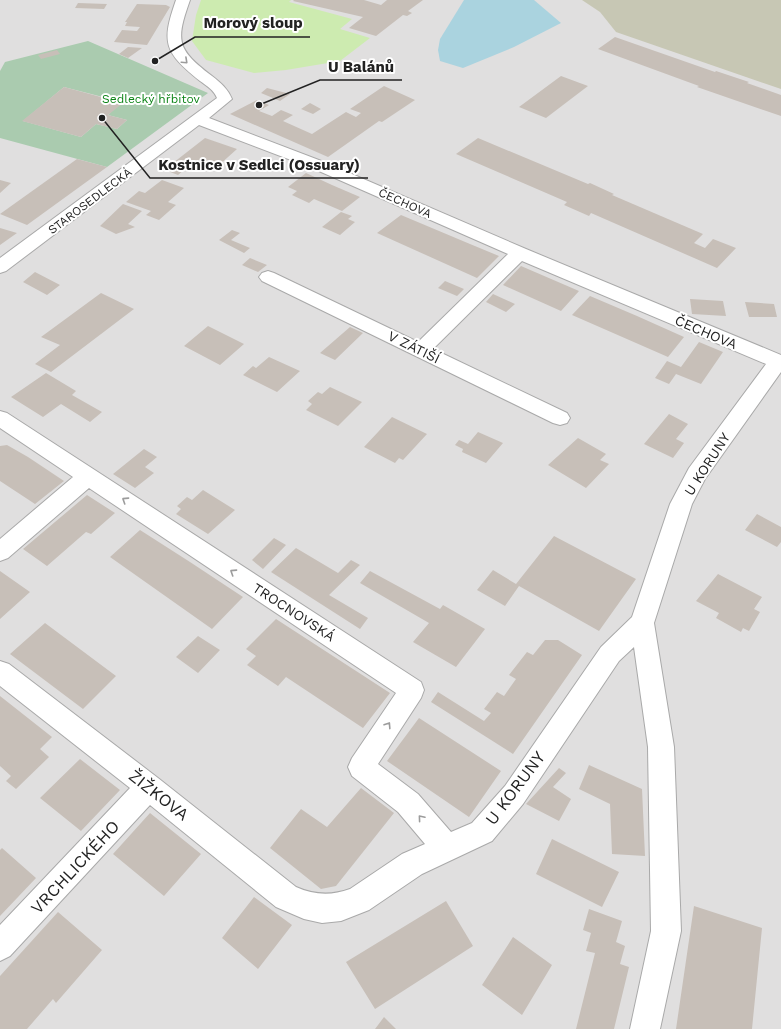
<svg xmlns="http://www.w3.org/2000/svg" width="781" height="1029" viewBox="0 0 781 1029" font-family="'Work Sans',sans-serif">
  <style>
    .residential { fill: #e0dfdf }
    .construction { fill: #c7c7b4 }
    .grass { fill: #cdebb0 }
    .cemetery { fill: #aacbaf; fill-rule: evenodd }
    .water { fill: #aad3df }
    .building { fill: #c7bfb8 }
    .lines { fill: none; stroke-linecap: round; stroke-linejoin: round }
    .street-casing { stroke: #a9a9a9; stroke-width: 2 }
    .street { fill: #fff; fill-rule: evenodd }
    .oneway { stroke: #9c9c9c }
    .labels { text-anchor: middle; dominant-baseline: central; stroke-width: 4; stroke-linejoin: round; paint-order: stroke }
    .far-park-label { font-size: 12px; fill: #0c8416; stroke: #fff }
    .far-street-label { font-size: 12px; fill: #222; stroke: #fff }
    .street-label { font-size: 14px; fill: #222; stroke: #fff }
    .near-street-label { font-size: 17px; fill: #222; stroke: #fff }
    .leader { fill: none; stroke: #222; stroke-width: 1.5 }
    .callout-dot { fill: #222; stroke: #fff; stroke-width: 1.5 }
    .callout-label { font-size: 15px; text-anchor: middle; font-weight: bold; fill: #222; stroke: #fff; stroke-width: 4; stroke-linejoin: round; paint-order: stroke }
  </style>
  <rect width="100%" height="100%" fill="#f2efe9"/>
  <path class="residential" d="M0 0H781V1029H0Z"/>
  <path class="construction" d="M582 0H781V89L616 32 600 12Z"/>
  <path class="grass" d="M201 0H291L289 2 352 19 340 29 370 38 340 61 286 70 254 73 206 60 192 41 196 15Z"/>
  <path class="cemetery" d="M88 41 208 93 107 167 0 138V71L5 62ZM64 87 122 102 108 115 127 120 117 129 96 124 81 137 23 121Z"/>
  <path class="water" d="M464 0H534L561 23 514 47 463 68 440 61 438 50 440 39Z"/>
  <path class="building" d="M294 0H364L381 5 387 0H423L408 11 412 13 407 16 403 15 376 36 349 28 363 17 293 1Z
    M78 3 107 4 104 9 75 8Z
    M137 4 166 5 170 7 147 45 114 42 122 30 137 31 140 27 125 26 127 22H125Z
    M615 37 715 72 716 71 749 82 747 83 781 95V116L697 87 699 86 598 49Z
    M128 47 142 48 128 58 119 54Z
    M57 50 60 54 41 59 38 55Z
    M561 76 588 86 546 118 519 107Z
    M384 86 415 100 382 122 379 121 328 157 230 114 257 100 269 105 259 111 272 116 281 110 293 115 283 121 312 134 346 112 356 117 361 113 350 109Z
    M64 87 123 103 108 115 127 120 117 129 96 124 81 137 22 121Z
    M267 88 290 94 280 101 261 93Z
    M310 103 321 109 313 114 301 109Z
    M205 138 237 149 218 166 208 162 197 171 173 163Z
    M478 138 588 184 590 183 614 194 612 195 703 234 694 243 705 248 713 239 736 248 717 268 591 213 589 216 564 205 567 202 456 154Z
    M77 159 107 167 27 225 0 214Z
    M172 164 185 169 178 175 165 170Z
    M306 173 332 185 360 197 342 211 314 199 309 203 292 195 297 191 288 187Z
    M0 180 11 183 0 193Z
    M162 180 184 188 168 202 176 205 159 220 146 215 151 211 126 202 139 191 145 193Z
    M123 204 142 211 128 224 135 227 116 234 100 226Z
    M341 212 352 216 348 219 355 222 340 235 322 227Z
    M401 215 470 244 499 256 477 278 377 233Z
    M0 228 17 233 0 245Z
    M232 230 240 233 231 240 250 248 244 253 219 240Z
    M250 258 267 265 258 272 242 265Z
    M521 266 579 291 561 311 503 285Z
    M35 272 60 285 47 295 23 282Z
    M445 281 464 289 457 296 438 288Z
    M101 293 134 309 51 372 35 364 60 345 41 337Z
    M493 294 515 304 506 312 486 302Z
    M590 296 637 316 684 337 668 357 572 315Z
    M690 299 723 301 726 316 692 314Z
    M745 302 774 304 777 317H749Z
    M208 326 244 344 220 365 184 346Z
    M350 327 363 333 335 360 320 353Z
    M699 342 723 352 701 384 676 374 669 384 655 378 667 361 681 367Z
    M269 357 300 371 277 392 243 375 253 366 256 368Z
    M46 373 76 391 72 395 102 412 90 422 61 404 43 417 11 397Z
    M330 387 362 402 338 426 306 410 312 404 308 401 318 392 322 394Z
    M669 414 688 424 676 439 684 443 673 458 644 444Z
    M392 417 427 434 403 460 399 458 395 463 364 447Z
    M478 432 503 443 486 463 462 452 463 449 455 445 459 440 468 444Z
    M578 438 606 454 600 460 609 464 586 488 548 465Z
    M7 445 28 457 64 481 35 504 0 481V446Z
    M144 449 157 457 145 467 154 473 135 488 113 474Z
    M203 490 235 510 208 534 176 514 181 509 177 506 187 497 192 500Z
    M87 495 115 513 91 534 86 532 47 566 23 549Z
    M757 514 781 527V542L777 547 745 530Z
    M140 530 190 562 243 597 212 629 110 557Z
    M554 536 636 579 599 631 519 586 505 606 477 590 493 570 516 584Z
    M274 538 286 545 263 569 252 560Z
    M296 548 338 573 351 560 360 565 329 595 368 618 360 629 271 572Z
    M0 571 30 592 0 619Z
    M370 571 440 609 443 605 485 629 456 667 413 642 429 623 360 583Z
    M718 574 762 597 754 609 760 612 749 631 743 628 741 632 716 618 719 613 696 601Z
    M276 619 390 693 363 728 286 677 278 686 247 665 256 656 246 649Z
    M45 623 116 676 83 709 10 654Z
    M198 636 220 650 198 673 176 657Z
    M545 640H558L582 655 513 754 431 702 438 692 484 721 491 713 484 709 497 692 504 696 516 679 509 675 527 652 533 655Z
    M0 696 52 737 40 749 49 757 16 789 6 781 11 776 0 766Z
    M419 718 501 771 469 817 387 761Z
    M80 759 120 790 81 831 40 798Z
    M589 765 642 789 645 856 612 854 610 804 579 789Z
    M559 768 566 773 553 787 571 799 559 821 526 804Z
    M361 788 394 813 336 886 321 889 270 848 301 809 327 827Z
    M150 813 201 854 164 896 113 854Z
    M552 839 619 872 602 907 536 874Z
    M2 848 36 878 0 916V850Z
    M254 897 292 925 258 969 222 938Z
    M446 901 473 946 375 1009 346 962Z
    M694 906 762 928 752 1029H676Z
    M589 909 622 921 616 942 625 946 620 964 629 967 614 1029H576L595 953 586 951 591 933 583 930Z
    M58 912 102 950 56 1003 53 999 27 1029H0V976Z
    M513 937 552 965 522 1015 482 985Z
    M384 1017 396 1029H375Z"/>
  <g class="lines">
    <defs>
      <path id="street" d="M176 0H190C175 42 177 49 212 76 221 83 228 89 232 99L209 118 324 162 526 249 781 355V372L705 479 692 504 654 623 674 747 681 931 660 1029H630L651 931 648 747 634 647 619 661 523 804 492 841 422 874 369 910 341 921 322 923 304 919 276 907 150 805 10 956 0 961V925L130 788 0 686V661L9 664 158 778 296 887C314 895 331 896 350 889L402 854 425 844 398 812 352 776 348 767 352 758 396 693 89 488 8 558 0 561V539L73 477 0 428V411L7 413 421 682 424 690 421 698 378 764 418 794 451 832 472 823 505 786 601 647 632 617 670 504 689 468 766 364 522 261 433 349 567 413 570 418 567 423 560 425 553 423 262 281 259 277 262 273 268 271 274 273 418 342 508 254 312 168 199 125 6 271 0 273V258L217 98C214 90 207 86 200 81 164 52 161 43 176 0Z"/>
    </defs>
    <use href="#street" class="street-casing"/>
    <use href="#street" class="street"/>
  </g>
  <defs><path id="oneway-chevron" d="M-2-3.5L2.5 0L-2 3.5" fill="none" stroke-width="1.6" stroke-linecap="round" stroke-linejoin="round"/></defs>
  <g class="oneway">
    <use href="#oneway-chevron" transform="translate(185 61) rotate(43)"/>
    <use href="#oneway-chevron" transform="translate(125 500) rotate(-147)"/>
    <use href="#oneway-chevron" transform="translate(233 572) rotate(-147)"/>
    <use href="#oneway-chevron" transform="translate(388 725) rotate(-57)"/>
    <use href="#oneway-chevron" transform="translate(421 818) rotate(-130)"/>
  </g>
  <g class="labels">
    <g class="far-park-label">
      <text x="151" y="99">Sedlecký hřbitov</text>
    </g>
    <g class="far-street-label">
      <text transform="translate(90 201) rotate(-37)">STAROSEDLECKÁ</text>
      <text transform="translate(405 203) rotate(24)">ČECHOVA</text>
    </g>
    <g class="street-label">
      <text transform="translate(706 332) rotate(23)">ČECHOVA</text>
      <text transform="translate(414 347) rotate(26)">V ZÁTIŠÍ</text>
      <text transform="translate(707 464) rotate(-57)">U KORUNY</text>
      <text transform="translate(294 612) rotate(33)">TROCNOVSKÁ</text>
    </g>
    <g class="near-street-label">
      <text transform="translate(515 788) rotate(-53)">U KORUNY</text>
      <text transform="translate(159 795) rotate(38)">ŽIŽKOVA</text>
      <text transform="translate(75 867) rotate(-47)">VRCHLICKÉHO</text>
    </g>
  </g>
  <path class="leader" d="M155 61L195 37H310M259 105L320 80H402M102 118L150 178H368"/>
  <g class="callout-dot">
    <circle cx="155" cy="61" r="4"/>
    <circle cx="259" cy="105" r="4"/>
    <circle cx="102" cy="118" r="4"/>
  </g>
  <g class="callout-label">
    <text x="253" y="28">Morový sloup</text>
    <text x="361" y="72">U Balánů</text>
    <text x="259" y="170">Kostnice v Sedlci (Ossuary)</text>
  </g>
</svg>
